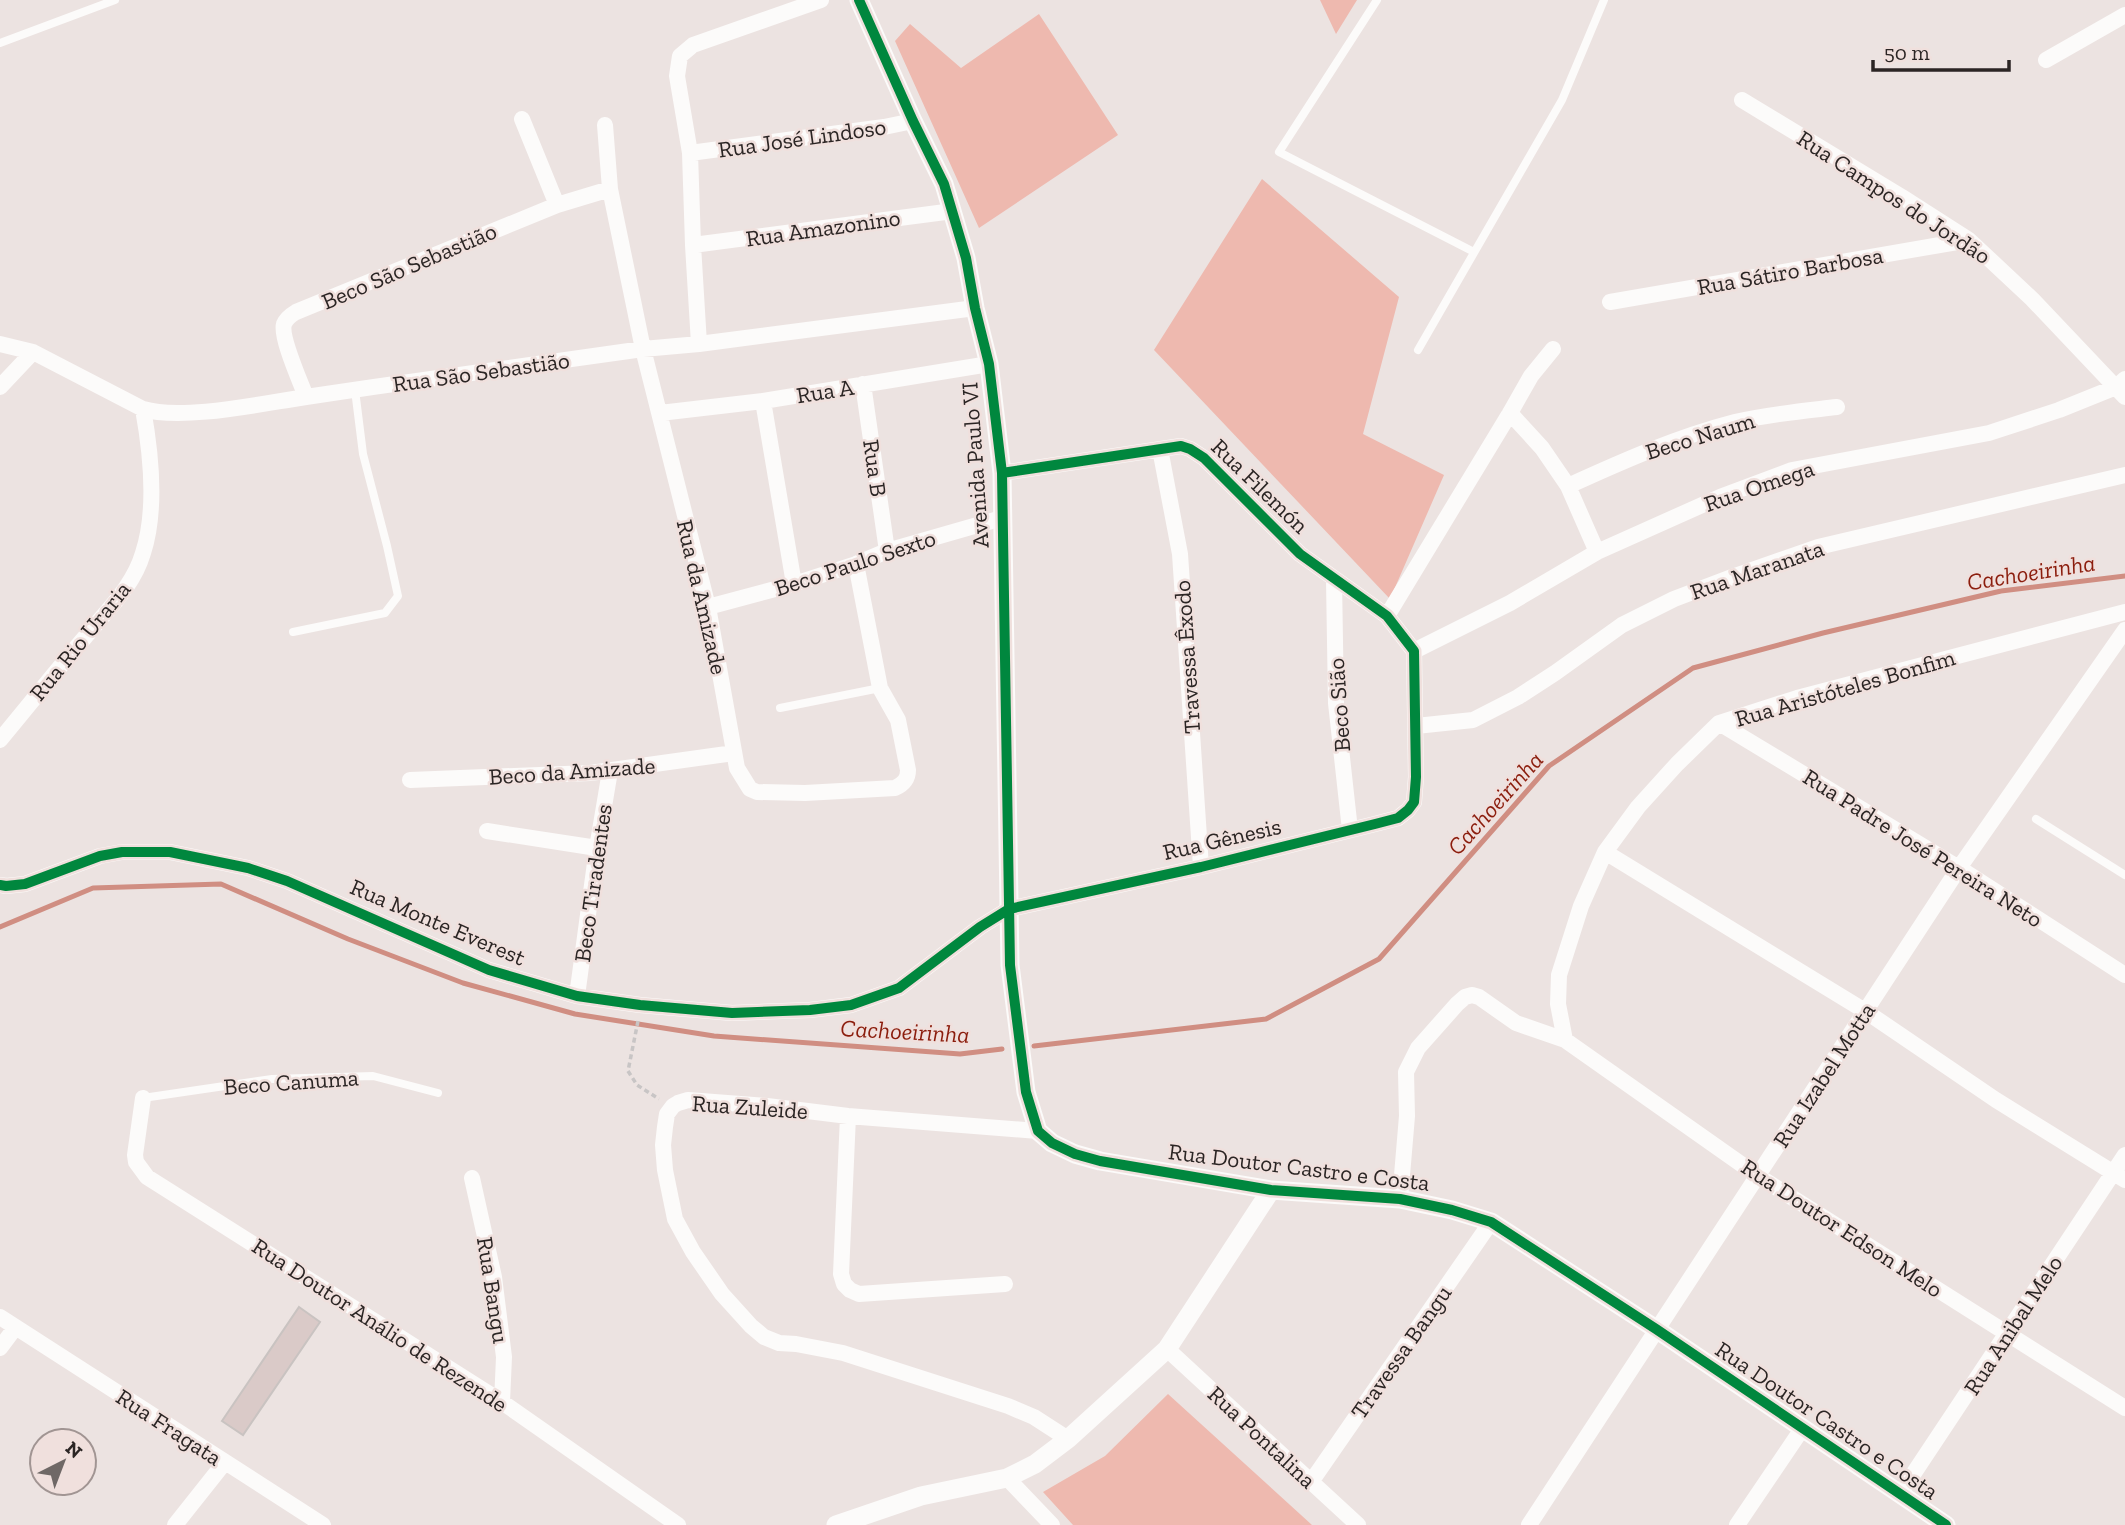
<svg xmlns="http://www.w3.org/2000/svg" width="2125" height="1525" viewBox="0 0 2125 1525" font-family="'Zilla Slab',serif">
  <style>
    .green { fill: #eeb9af }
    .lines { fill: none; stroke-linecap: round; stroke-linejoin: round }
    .stream { stroke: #d08e82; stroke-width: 5 }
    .building { fill: #dacac8; stroke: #c9c3c1; stroke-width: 2 }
    .path { stroke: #c8c5c5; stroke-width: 3.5; stroke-dasharray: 5 3.5; stroke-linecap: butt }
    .service { stroke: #fcfbfa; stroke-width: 8 }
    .minor { stroke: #fcfbfa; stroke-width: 16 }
    .tertiary { stroke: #fcfbfa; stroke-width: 19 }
    .cycleway-casing { stroke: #f0e0dd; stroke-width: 15 }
    .cycleway { stroke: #00873e; stroke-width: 10 }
    .labels { text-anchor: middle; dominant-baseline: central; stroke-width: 5; stroke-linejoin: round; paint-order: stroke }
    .street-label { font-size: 23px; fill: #2b2524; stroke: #f0e0dd }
    .water-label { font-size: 24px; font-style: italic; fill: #8b1d0d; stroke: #f0e0dd }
  </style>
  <rect width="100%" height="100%" fill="#ece3e1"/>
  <path class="green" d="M1320 0H1357L1336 34Z
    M1039 14 1118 135 979 228 895 41 910 24 961 68Z
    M1262 179 1399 297 1363 434 1444 475 1390 599 1154 350Z
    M1168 1394 1312 1525H1073L1043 1492 1105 1456Z"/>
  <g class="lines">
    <path class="stream" d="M0 927 93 888 221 884 348 939 463 983 575 1014 714 1036 960 1054 1002 1049
      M1034 1046 1266 1019 1379 959 1549 766 1693 668 1823 633 2001 591 2125 576"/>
  </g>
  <path class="building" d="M299 1307 320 1322 243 1435 222 1421Z"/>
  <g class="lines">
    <path class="path" d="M638 1021 628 1071 637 1085 659 1099"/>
    <path class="service" d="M1377 0 1279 152 1474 252
      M0 43 115 0
      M1418 350 1562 100 1604 0
      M293 632 385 613 398 596 387 546 363 454 355 390
      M780 708 880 688
      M2036 819 2125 875
      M143 1098 272 1079 373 1076 438 1093"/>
    <path class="minor" d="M2046 60 2125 15
      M1742 100 1902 197 1969 240 2032 299 2125 397
      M522 119 557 205
      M605 125 610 189 643 349 708 607 737 768 750 789 757 792 805 793 895 788C904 784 908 779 908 770L898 720 880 688 856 564
      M690 153 884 127 913 121
      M693 245 953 211
      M1610 302 1969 240
      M0 344 33 352 143 409C182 421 264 403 306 397 418 380 530 365 643 349L699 344 975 308
      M699 344 693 245 690 153 677 76 680 56 693 45 821 0
      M863 384 887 551
      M0 387 33 352
      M306 397C301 383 280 337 284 324 286 319 291 315 296 312L557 205 610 189
      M763 401 794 584
      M660 413 763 401 989 364
      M1510 413 1542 448 1568 486 1597 552
      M1160 449 1180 554 1201 867
      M1568 486C1623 461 1677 437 1735 422 1769 414 1803 411 1837 407
      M1334 580 1336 703 1350 830
      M708 607 794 584 856 564 887 551 1002 518
      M1387 616 1510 413 1531 376 1553 349
      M1414 651 1510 603 1597 552 1720 497 1792 470 1989 433 2059 410 2116 387 2125 379
      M1719 723 1959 868 2125 975
      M1416 726 1473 720 1518 697 1555 673 1622 625 1674 599 1732 577 1818 547 2125 475
      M0 740C29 705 57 670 86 636 107 610 133 587 143 553 157 510 151 453 143 409
      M410 780 590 773 734 753
      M487 831 597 848
      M1605 852 1865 1011 1996 1100 2125 1180
      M0 885 6 886 25 884 100 856 122 852H170L248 868 287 881 489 970 577 996 640 1005 732 1013 810 1010 851 1005 899 988 980 927 1009 909 1201 867 1375 824 1398 818 1408 810 1414 802 1416 777 1414 651 1387 616 1300 554 1204 458 1190 449 1181 446 1002 473
      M577 996 597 848 610 771
      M1565 1040 1558 1004 1559 975 1581 906 1605 852 1638 807 1677 764 1719 723 1797 698 2125 612
      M143 1098 135 1155 136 1162 147 1177 502 1402 678 1525
      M848 1116 841 1274 844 1284 850 1290 859 1294 1005 1284
      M1038 1131 848 1116 767 1106 688 1100 678 1103 673 1106 667 1114 665 1127 663 1145 665 1170 675 1219 693 1252 722 1294 751 1326 764 1337 779 1343 796 1344 843 1353 1008 1406 1034 1417 1068 1439
      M472 1178 494 1277 504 1357 502 1402
      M1400 1199 1407 1116 1406 1072 1418 1048 1457 1004 1465 997 1472 995 1479 997 1516 1023 1565 1040 1758 1176 2125 1408
      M0 1317 323 1525
      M0 1348 15 1328
      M1167 1349 1358 1525
      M1007 1478 1052 1525
      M1311 1482 1491 1222
      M1900 1494 2125 1155
      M175 1525 225 1462
      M1529 1525 1959 868 2125 630
      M1737 1525 1802 1429"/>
    <path class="tertiary" d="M859 0 913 121 944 184 966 258 975 308 989 364 1002 473 1010 965 1026 1092 1038 1131 1052 1143 1075 1154 1100 1161 1271 1190 1400 1199 1452 1210 1491 1222 1656 1329 1946 1525
      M836 1525 921 1496 1007 1478 1035 1464 1068 1439 1167 1349 1271 1190"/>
    <defs>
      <path id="cycleway" d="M859 0 913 121 944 184 966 258 975 308 989 364 1002 473 1010 965 1026 1092 1038 1131 1052 1143 1075 1154 1100 1161 1271 1190 1400 1199 1452 1210 1491 1222 1656 1329 1946 1525
        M0 885 6 886 25 884 100 856 122 852H170L248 868 287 881 489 970 577 996 640 1005 732 1013 810 1010 851 1005 899 988 980 927 1009 909 1201 867 1375 824 1398 818 1408 810 1414 802 1416 777 1414 651 1387 616 1300 554 1204 458 1190 449 1181 446 1002 473"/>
    </defs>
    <use href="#cycleway" class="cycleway-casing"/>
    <use href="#cycleway" class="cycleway"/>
  </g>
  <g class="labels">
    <g class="street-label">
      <text transform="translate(802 138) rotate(-8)">Rua José Lindoso</text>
      <text transform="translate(1894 197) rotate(33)">Rua Campos do Jordão</text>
      <text transform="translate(823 228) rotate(-8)">Rua Amazonino</text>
      <text transform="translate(409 266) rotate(-23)">Beco São Sebastião</text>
      <text transform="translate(1790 271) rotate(-10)">Rua Sátiro Barbosa</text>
      <text transform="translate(481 372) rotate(-8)">Rua São Sebastião</text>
      <text transform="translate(825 391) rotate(-9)">Rua A</text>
      <text transform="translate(1700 436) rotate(-17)">Beco Naum</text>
      <text transform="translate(975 465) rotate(-94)">Avenida Paulo VI</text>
      <text transform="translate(875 468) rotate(82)">Rua B</text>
      <text transform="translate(1260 486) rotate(44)">Rua Filemón</text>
      <text transform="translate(1759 486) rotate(-19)">Rua Omega</text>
      <text transform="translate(855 563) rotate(-18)">Beco Paulo Sexto</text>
      <text transform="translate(1757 570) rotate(-19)">Rua Maranata</text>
      <text transform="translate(702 597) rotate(77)">Rua da Amizade</text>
      <text transform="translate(80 641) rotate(-51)">Rua Rio Uraria</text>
      <text transform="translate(1187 657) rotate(-94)">Travessa Êxodo</text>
      <text transform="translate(1845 688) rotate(-16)">Rua Aristóteles Bonfim</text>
      <text transform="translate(1339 705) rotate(-94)">Beco Sião</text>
      <text transform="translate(572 771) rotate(-4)">Beco da Amizade</text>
      <text transform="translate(1222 839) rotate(-13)">Rua Gênesis</text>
      <text transform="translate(1923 848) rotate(32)">Rua Padre José Pereira Neto</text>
      <text transform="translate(593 883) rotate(-82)">Beco Tiradentes</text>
      <text transform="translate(438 922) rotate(23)">Rua Monte Everest</text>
      <text transform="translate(1824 1075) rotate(-57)">Rua Izabel Motta</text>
      <text transform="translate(291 1082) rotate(-4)">Beco Canuma</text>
      <text transform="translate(750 1107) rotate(4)">Rua Zuleide</text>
      <text transform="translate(1299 1167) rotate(7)">Rua Doutor Castro e Costa</text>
      <text transform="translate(1842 1228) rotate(33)">Rua Doutor Edson Melo</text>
      <text transform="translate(493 1290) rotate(81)">Rua Bangu</text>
      <text transform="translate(380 1325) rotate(33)">Rua Doutor Análio de Rezende</text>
      <text transform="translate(2013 1325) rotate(-57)">Rua Anibal Melo</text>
      <text transform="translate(1401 1352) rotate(-55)">Travessa Bangu</text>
      <text transform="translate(1827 1420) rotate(34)">Rua Doutor Castro e Costa</text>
      <text transform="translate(169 1427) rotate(33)">Rua Fragata</text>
      <text transform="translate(1262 1437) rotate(43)">Rua Pontalina</text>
    </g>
    <g class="water-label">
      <text transform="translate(2031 572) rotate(-9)">Cachoeirinha</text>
      <text transform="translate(1495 803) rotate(-48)">Cachoeirinha</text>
      <text transform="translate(905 1031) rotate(3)">Cachoeirinha</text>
    </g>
  </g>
  <g transform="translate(63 1462) rotate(42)"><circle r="33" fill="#f0e0dd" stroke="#a19593" stroke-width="2"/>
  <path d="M0-5L12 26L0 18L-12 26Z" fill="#6f6866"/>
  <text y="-10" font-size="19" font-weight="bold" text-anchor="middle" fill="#2b2524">N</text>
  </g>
  <path d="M1873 60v10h136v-10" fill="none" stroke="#2b2524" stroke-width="3.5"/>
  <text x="1884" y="60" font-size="21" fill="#2b2524" stroke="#f0e0dd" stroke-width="5" paint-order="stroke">50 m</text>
</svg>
